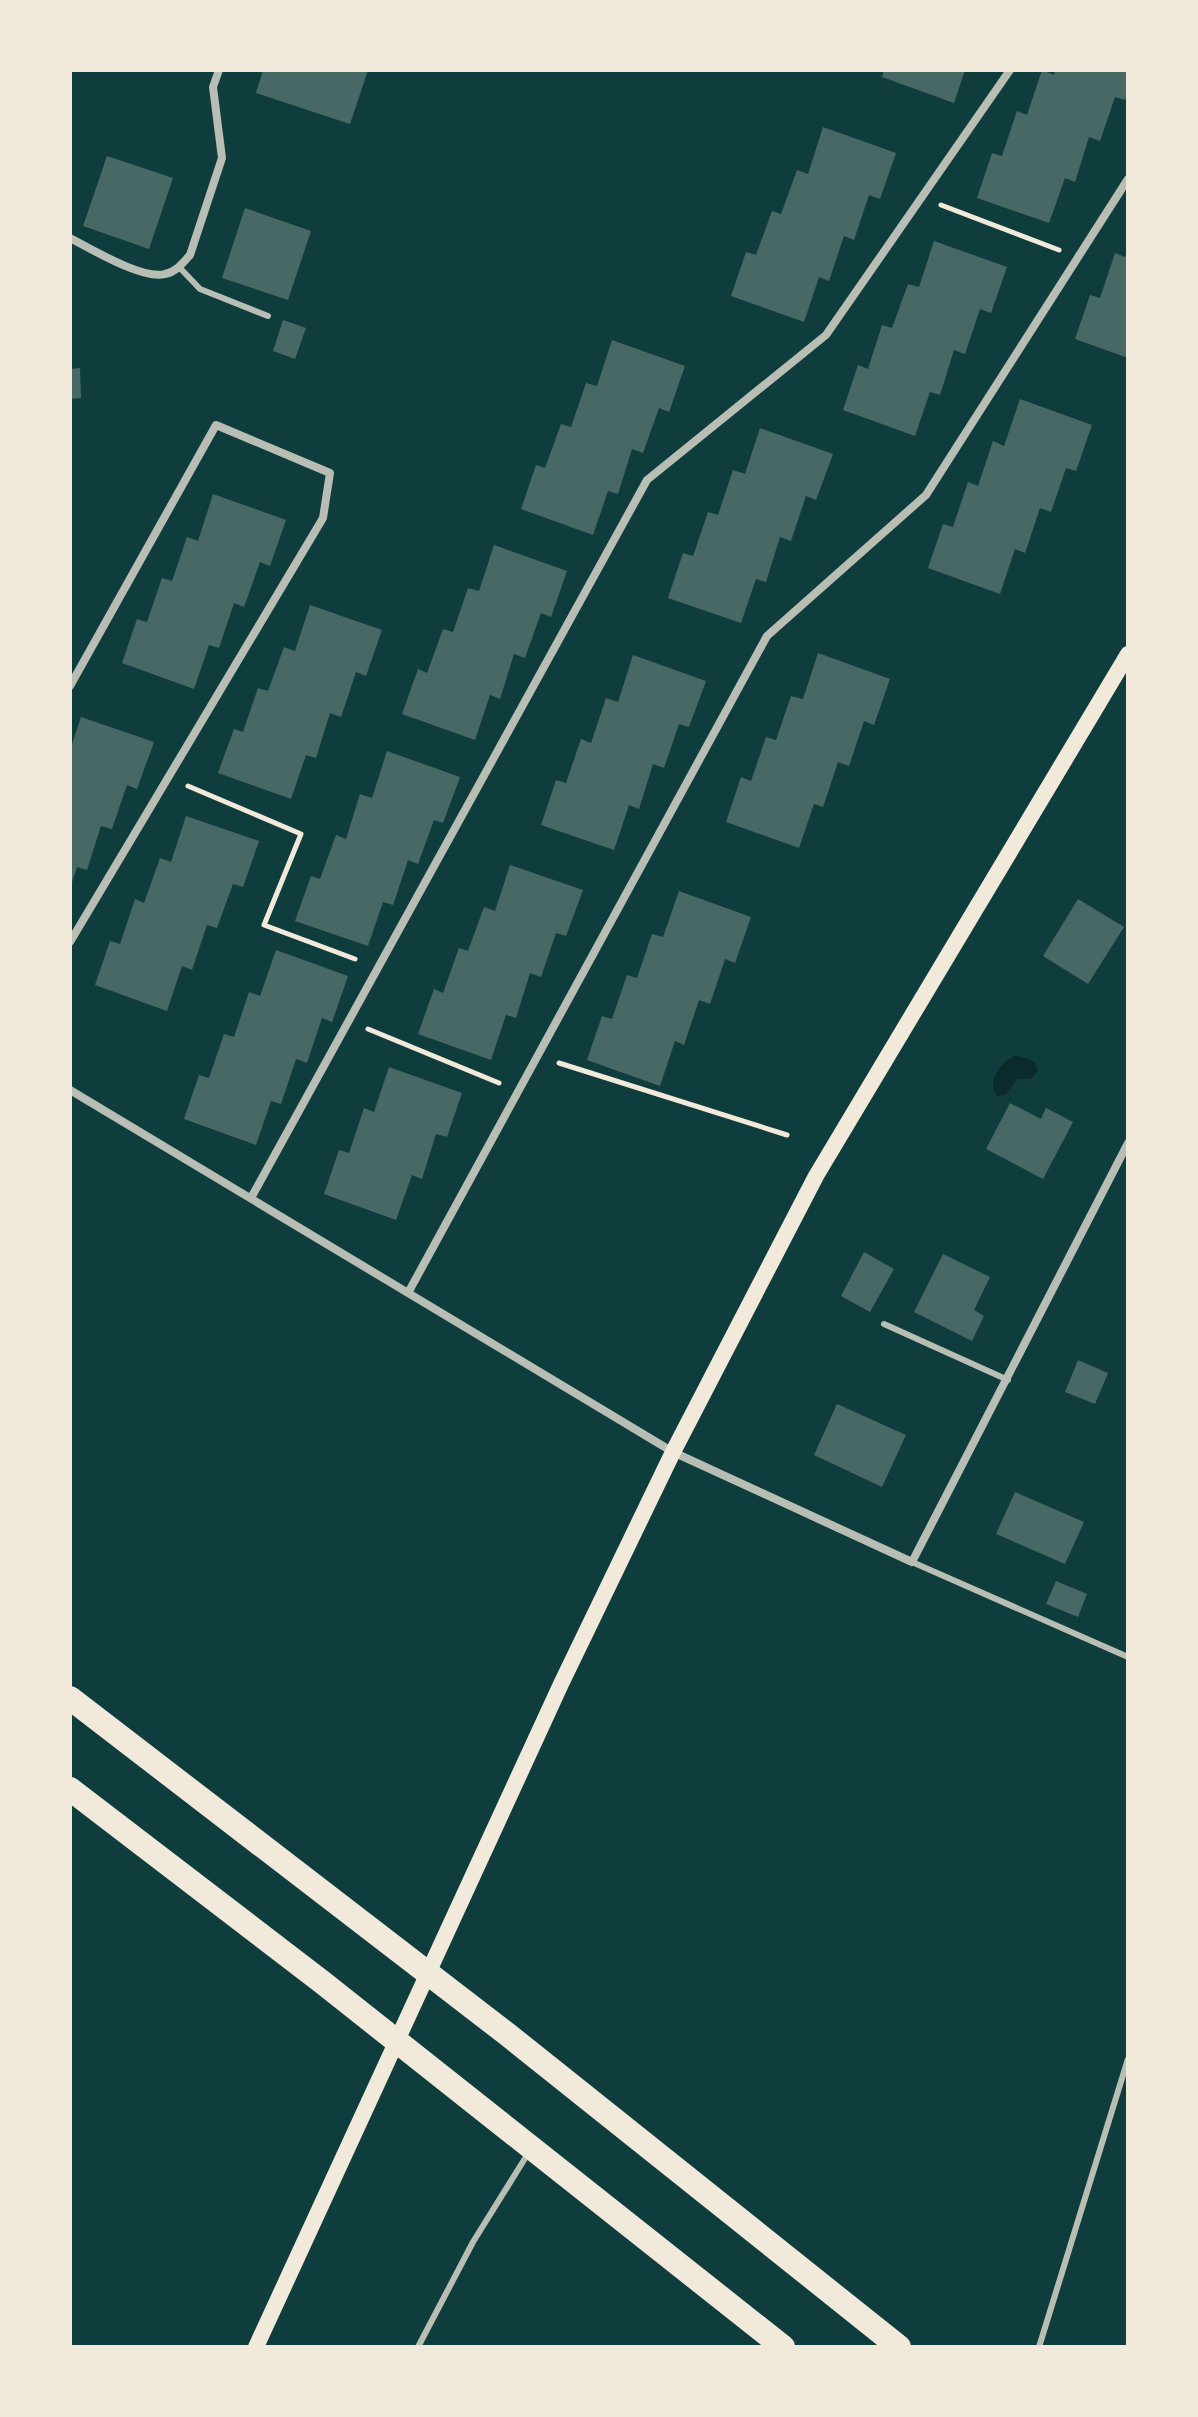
<svg xmlns="http://www.w3.org/2000/svg" width="1198" height="2417" viewBox="0 0 1198 2417" font-family="Montserrat,sans-serif">
  <style>
    .water { fill: #0a2a2b }
    .building { fill: #486865 }
    .lines { fill: none; stroke-linecap: round; stroke-linejoin: round }
    .path { stroke: #f1e9da; stroke-width: 5 }
    .service { stroke: #b8beb3; stroke-width: 6 }
    .minor { stroke: #b8beb3; stroke-width: 8 }
    .secondary { stroke: #f1e9da; stroke-width: 16 }
    .motorway { stroke: #f1e9da; stroke-width: 24 }
  </style>
  <rect width="100%" height="100%" fill="#0f3d3e"/>
  <path class="water" d="M1016 1055 1034 1061 1038 1070 1031 1079H1017L1006 1095 997 1096C985 1082 1002 1061 1016 1055Z"/>
  <path class="building" d="M263 70H368L350 124 256 93Z
    M884 70H965L954 103 882 77Z
    M1042 70 1054 75 1055 70H1128V93L1125 100 1115 97 1100 141 1089 137 1075 182 1065 178 1049 223 977 198 992 153 1002 156 1017 111 1027 115Z
    M823 127 896 153 880 199 869 195 854 240 844 236 829 281 819 277 804 322 731 296 746 252 756 255 772 211 781 214 797 170 808 174Z
    M107 156 173 178 149 249 83 226Z
    M245 208 311 231 288 300 222 278Z
    M934 241 1007 267 991 313 980 309 965 354 954 350 940 395 930 392 915 436 843 410 858 365 868 369 882 325 892 328 908 284 919 287Z
    M1128 250V358L1075 339 1090 295 1100 298 1115 253 1125 257Z
    M283 320 306 328 295 359 273 351Z
    M612 340 685 366 669 412 659 408 643 453 632 449 618 494 608 491 593 535 521 509 536 465 545 468 561 424 571 427 586 383 597 386Z
    M80 368 81 398 70 399V369Z
    M1020 399 1092 425 1076 471 1066 468 1051 512 1040 508 1025 553 1015 549 1000 594 928 568 943 524 953 527 968 482 978 486 993 441 1004 446Z
    M760 428 833 454 816 500 806 496 791 541 780 537 766 582 756 579 741 623 668 598 683 553 693 556 708 512 718 515 733 470 745 474Z
    M213 494 286 520 270 566 260 562 244 607 234 603 219 648 209 645 194 689 122 663 137 619 147 622 162 578 172 581 187 537 198 541Z
    M494 545 567 571 551 617 541 613 525 658 514 654 500 699 490 695 475 740 402 714 418 669 427 673 443 629 453 632 468 588 479 591Z
    M310 605 382 630 366 676 356 672 341 717 330 713 316 758 306 755 291 799 218 773 234 729 243 732 258 688 268 691 284 647 295 651Z
    M818 653 890 679 874 725 864 721 849 766 838 762 823 807 814 804 799 848 726 822 741 777 751 781 766 737 776 740 791 696 803 699Z
    M633 655 706 681 689 727 679 724 664 768 653 764 639 809 629 805 614 850 541 825 556 780 566 783 581 739 591 743 606 698 618 702Z
    M81 717 154 742 137 789 127 785 112 829 101 826 87 870 77 867 71 885 70 750Z
    M387 751 460 777 443 823 434 820 418 864 408 860 393 905 383 902 368 946 295 921 311 876 320 879 336 835 346 839 360 794 372 798Z
    M186 816 259 841 243 887 233 884 217 928 207 925 192 970 182 966 167 1011 95 985 110 941 120 944 135 899 144 903 160 858 171 862Z
    M510 865 583 890 566 936 556 933 541 977 530 973 516 1018 506 1015 491 1060 418 1034 434 989 443 993 459 948 468 951 484 907 495 911Z
    M679 891 751 917 735 963 725 959 710 1004 699 1000 684 1045 675 1041 660 1086 587 1060 602 1016 612 1019 627 975 637 978 652 934 663 937Z
    M1078 899 1124 927 1088 984 1043 956Z
    M276 950 348 976 332 1022 322 1018 307 1063 296 1059 281 1104 271 1101 256 1145 184 1119 199 1075 209 1078 224 1034 234 1037 249 992 260 996Z
    M389 1067 462 1093 447 1137 436 1134 422 1179 412 1175 396 1220 324 1194 339 1150 349 1153 364 1108 374 1112Z
    M1010 1103 1041 1119 1046 1108 1073 1122 1043 1179 986 1149Z
    M864 1252 894 1269 870 1312 841 1296Z
    M943 1254 990 1277 974 1310 984 1316 972 1341 914 1312Z
    M1078 1360 1108 1373 1095 1404 1065 1392Z
    M837 1404 906 1435 882 1487 814 1455Z
    M1015 1492 1084 1522 1065 1564 996 1534Z
    M1056 1581 1087 1594 1078 1617 1046 1604Z"/>
  <g class="lines">
    <path class="path" d="M941 205 1059 250
      M188 786 301 834 264 925 355 959
      M368 1029 499 1083
      M559 1063 787 1135"/>
    <path class="service" d="M180 268 200 289 268 316
      M884 1324 1008 1380
      M912 1562 1128 1657
      M418 2347 473 2242 529 2152
      M1039 2347 1128 2059"/>
    <path class="minor" d="M70 238C91 249 143 280 165 274 176 272 183 263 190 255L222 158 213 87 219 70
      M70 686 216 425 330 473 323 518 70 942
      M70 1090 673 1452 912 1562 1128 1143
      M251 1198 647 480 826 335 1010 70
      M408 1293 767 636 926 495 1128 179"/>
    <path class="secondary" d="M256 2347 561 1684 673 1452 816 1176 1128 654"/>
    <path class="motorway" d="M70 1698 507 2034 899 2347
      M70 1789 322 1982 783 2347"/>
  </g>
  <rect width="1198" height="2417" fill="none" stroke="#f1e9da" stroke-width="144"/>
</svg>
